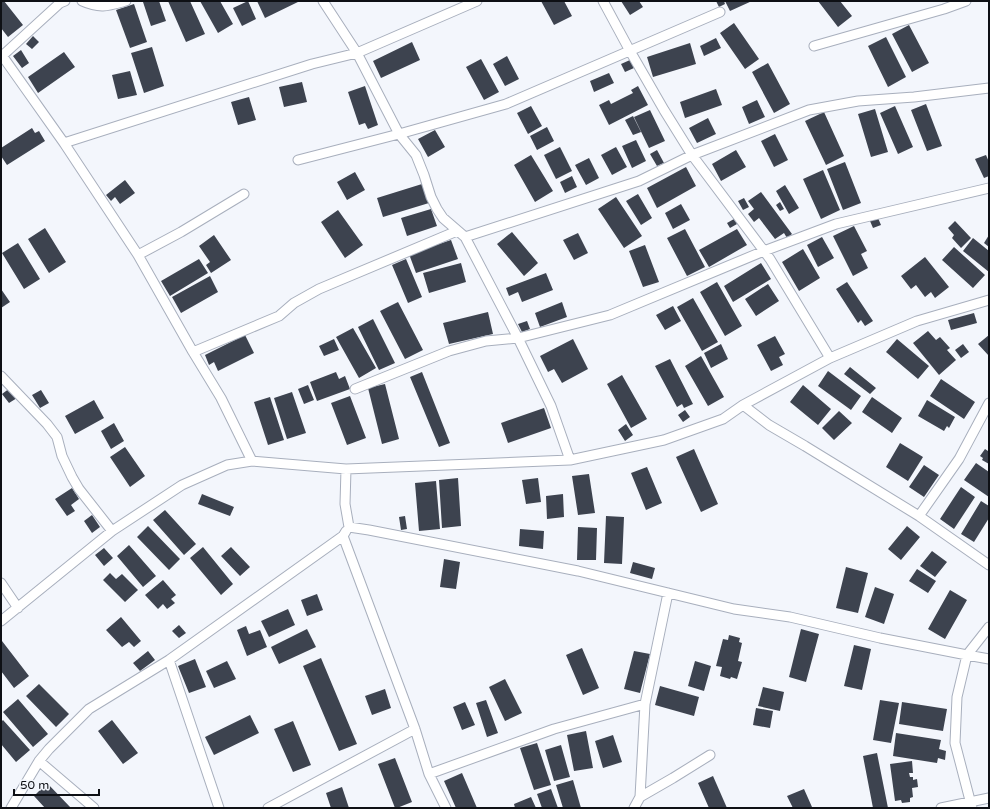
<svg xmlns="http://www.w3.org/2000/svg" width="990" height="809" viewBox="0 0 990 809" font-family="'Varela Round',sans-serif">
  <style>
    .building { fill: #3d434f }
    .lines { fill: none; stroke-linecap: round; stroke-linejoin: round }
    .minor-casing { stroke: #a8afbd; stroke-width: 11 }
    .minor { stroke: #fff; stroke-width: 9 }
  </style>
  <rect width="100%" height="100%" fill="#f3f6fc"/>
  <path class="building" d="M1 1H4L23 25 8 37 1 28Z
    M146 1H159L166 21 151 26 143 2Z
    M168 1H190L205 34 186 42Z
    M200 1H220L233 24 218 33Z
    M248 1 256 19 242 26 233 8Z
    M257 1H300L265 18Z
    M541 1H564L572 16 554 25Z
    M621 1H639L643 7 630 15Z
    M716 1H724L725 4 719 7Z
    M725 1H752L730 11Z
    M818 1H840L852 16 838 27Z
    M134 4 147 42 130 48 116 10Z
    M734 23 759 59 745 69 720 33Z
    M909 25 929 63 912 72 892 34Z
    M33 36 39 42 32 49 26 44Z
    M886 37 906 77 888 87 868 46Z
    M716 38 721 48 704 56 700 46Z
    M412 42 420 60 381 78 373 61Z
    M690 43 696 64 653 77 647 57Z
    M152 47 164 86 144 93 131 53Z
    M21 50 29 63 22 68 13 56Z
    M64 52 75 67 38 93 28 77Z
    M507 56 519 79 505 86 493 64Z
    M481 59 499 92 484 100 466 67Z
    M630 60 634 68 625 72 621 64Z
    M768 63 790 104 774 113 752 72Z
    M130 71 137 95 118 99 112 75Z
    M609 73 614 83 594 92 590 81Z
    M302 82 307 102 284 107 279 87Z
    M365 86 378 125 368 129 365 123 359 125 348 92Z
    M638 86 648 105 609 125 599 105 609 100 611 104 633 93 631 90Z
    M716 89 722 105 685 118 680 102Z
    M249 97 256 120 238 125 231 102Z
    M757 100 765 117 749 124 742 107Z
    M926 104 942 146 927 151 911 110Z
    M531 106 542 126 528 134 517 113Z
    M895 106 913 147 898 154 880 113Z
    M875 109 888 152 871 157 858 114Z
    M650 110 665 141 649 148 634 117Z
    M824 112 844 156 826 165 805 121Z
    M633 116 641 132 633 135 625 120Z
    M708 118 716 134 697 143 689 128Z
    M547 127 554 141 537 150 530 136Z
    M32 128 35 133 39 131 45 141 7 165 1 156V148Z
    M435 130 445 147 428 157 418 139Z
    M775 134 788 160 774 167 761 141Z
    M636 140 646 161 632 168 622 146Z
    M560 147 572 171 556 179 544 155Z
    M616 147 627 167 612 175 601 155Z
    M657 150 664 163 657 166 650 154Z
    M736 150 746 167 721 181 712 164Z
    M531 155 553 191 535 202 514 165Z
    M986 155 989 162V176L984 178 975 159Z
    M589 158 599 178 586 185 575 165Z
    M845 162 861 203 843 210 827 169Z
    M686 167 696 186 657 208 647 188Z
    M823 170 840 210 821 219 803 179Z
    M355 172 365 190 347 200 337 182Z
    M572 176 577 187 565 193 560 182Z
    M125 180 135 193 120 204 115 197 111 201 106 195Z
    M422 184 429 203 383 217 377 198Z
    M785 185 799 208 789 214 776 191Z
    M761 192 792 234 787 238 784 233 775 239 759 218 754 222 748 214 754 209 748 201Z
    M638 194 652 218 641 225 626 201Z
    M616 197 642 236 624 248 598 209Z
    M744 198 749 207 743 210 738 201Z
    M780 202 784 209 780 211 776 205Z
    M681 204 690 220 673 229 665 213Z
    M431 209 437 226 407 236 401 218Z
    M338 210 363 245 345 258 321 222Z
    M878 218 881 225 873 228 870 221Z
    M734 219 737 224 730 228 727 223Z
    M955 221 971 238 961 248 952 238 954 235 948 228Z
    M854 226 867 251 861 254 868 268 853 276 833 236Z
    M45 228 66 262 49 273 28 239Z
    M685 229 705 267 687 276 667 238Z
    M737 229 747 245 709 267 699 250Z
    M512 232 538 263 524 276 497 244Z
    M578 233 588 253 574 260 563 240Z
    M214 235 231 260 211 273 206 265 210 262 199 246Z
    M989 235V247L984 243Z
    M822 237 834 258 818 267 807 245Z
    M973 238 989 251V272L963 251Z
    M451 240 458 259 416 273 409 254Z
    M18 243 40 279 24 289 2 253Z
    M645 245 659 282 643 287 629 251Z
    M954 247 985 275 973 288 942 260Z
    M803 249 820 278 799 291 782 262Z
    M925 257 949 287 935 298 931 292 925 297 916 285 911 289 901 276Z
    M199 259 208 273 170 296 161 281Z
    M406 259 422 297 408 303 392 265Z
    M461 263 466 282 429 293 423 273Z
    M761 263 771 279 733 302 724 286Z
    M546 273 553 290 522 302 518 292 509 296 506 288Z
    M210 276 218 292 181 313 172 297Z
    M717 282 742 326 725 336 700 292Z
    M847 282 873 321 865 326 861 320 858 323 836 289Z
    M768 284 779 301 756 316 745 299Z
    M1 289 10 302 1 308Z
    M693 298 718 342 702 351 677 307Z
    M398 302 423 350 405 359 380 311Z
    M562 302 567 317 540 327 535 313Z
    M673 306 681 321 665 330 656 315Z
    M488 312 493 334 449 344 443 323Z
    M974 313 977 323 951 330 948 320Z
    M373 319 395 363 379 370 358 327Z
    M527 321 530 329 522 332 518 324Z
    M353 328 376 368 359 378 336 337Z
    M928 331 936 340 940 337 950 348 947 350 956 360 939 375 913 343Z
    M245 335 254 353 218 371 214 362 209 365 205 355Z
    M989 335V356L978 344Z
    M775 336 785 354 779 357 783 365 771 371 757 345Z
    M334 339 339 350 324 356 319 346Z
    M573 339 588 369 562 383 554 369 548 372 540 356Z
    M897 339 929 366 918 379 886 352Z
    M721 344 728 359 711 368 704 353Z
    M963 344 969 352 961 358 955 350Z
    M701 356 724 397 708 406 685 366Z
    M670 359 693 404 684 408 682 404 677 407 655 366Z
    M850 367 876 388 870 394 844 374Z
    M828 371 861 396 851 410 818 386Z
    M336 372 339 379 345 376 350 389 317 401 310 382Z
    M422 372 450 443 439 447 410 377Z
    M622 375 647 419 631 428 607 384Z
    M941 379 975 402 964 419 930 396Z
    M385 384 399 439 382 444 368 388Z
    M308 385 314 400 304 404 298 389Z
    M803 385 831 409 818 425 790 402Z
    M10 388 17 398 9 403 2 394Z
    M41 390 49 403 40 408 32 395Z
    M292 392 306 433 287 439 274 398Z
    M350 396 366 438 347 445 331 403Z
    M270 397 284 440 268 445 254 402Z
    M872 397 902 418 892 433 862 412Z
    M94 400 104 418 75 434 65 416Z
    M927 400 955 417 949 428 947 426 944 431 918 416Z
    M544 408 551 428 508 443 501 423Z
    M685 410 690 417 683 422 678 415Z
    M839 411 852 423 834 440 822 428Z
    M114 423 124 441 111 449 101 431Z
    M626 424 633 435 625 441 618 430Z
    M900 443 923 457 908 481 886 467Z
    M125 447 145 476 130 487 110 457Z
    M694 449 718 504 701 512 676 457Z
    M985 449 988 451 989 449V464L982 460 983 458 980 456Z
    M976 463 989 472V497L964 480Z
    M924 465 939 475 924 497 909 487Z
    M647 467 662 503 646 510 631 473Z
    M589 474 595 513 578 515 572 476Z
    M458 478 461 526 442 528 439 480Z
    M538 478 541 502 526 504 522 480Z
    M436 481 440 529 419 531 415 483Z
    M961 487 975 497 954 529 940 519Z
    M72 488 79 499 71 505 75 511 67 516 55 499Z
    M202 494 234 507 230 516 198 504Z
    M563 494 564 517 547 519 546 496Z
    M981 501 989 506V518L974 542 961 534Z
    M165 510 196 544 184 555 153 520Z
    M92 515 100 527 92 533 84 521Z
    M405 516 407 529 401 530 399 517Z
    M606 516 624 517 622 564 604 563Z
    M148 526 180 559 169 570 137 537Z
    M907 526 920 537 901 560 888 549Z
    M578 527 597 528 596 560H577Z
    M520 529 544 531 543 549 519 546Z
    M129 545 156 576 143 587 117 556Z
    M203 547 233 584 221 595 190 558Z
    M231 547 250 567 240 576 221 556Z
    M104 548 113 558 104 566 95 555Z
    M932 551 947 562 935 577 920 566Z
    M444 559 460 562 456 589 440 587Z
    M633 562 655 568 652 579 630 573Z
    M846 567 868 573 858 613 836 608Z
    M917 569 936 581 928 593 909 581Z
    M110 573 116 579 122 574 138 590 125 602 103 580Z
    M163 580 176 595 171 599 175 603 167 609 163 604 158 609 145 595Z
    M875 587 894 594 884 624 865 617Z
    M950 590 967 600 945 639 928 629Z
    M317 594 323 610 307 616 301 600Z
    M288 609 295 625 269 637 261 621Z
    M121 617 141 641 134 647 129 642 122 647 106 630Z
    M179 625 186 633 179 638 172 631Z
    M246 626 249 634 260 630 267 647 247 656 237 630Z
    M307 629 316 647 279 664 271 647Z
    M801 629 819 634 806 682 789 677Z
    M729 635 740 638 739 642 742 643 738 661 742 662 737 679 731 677 730 679 720 676 722 667 716 666 723 639 728 640Z
    M2 641 29 676 14 688 1 671V643Z
    M854 645 871 649 862 690 844 686Z
    M582 648 599 688 583 695 566 655Z
    M148 651 155 660 140 671 133 663Z
    M634 651 650 654 640 693 624 689Z
    M321 658 357 744 339 751 303 666Z
    M195 659 206 687 189 693 178 666Z
    M227 661 236 679 214 688 206 671Z
    M695 661 711 666 704 691 688 686Z
    M505 679 522 713 505 721 489 687Z
    M39 684 69 714 56 727 26 696Z
    M660 686 699 697 694 716 655 705Z
    M763 687 784 692 780 711 758 706Z
    M385 689 391 708 372 715 365 696Z
    M18 699 48 734 33 747 3 712Z
    M486 700 498 733 487 737 476 703Z
    M880 700 899 703 891 743 873 740Z
    M465 702 475 725 462 730 453 707Z
    M902 702 947 709 943 731 899 724Z
    M756 708 773 711 770 728 753 725Z
    M250 715 259 733 214 755 205 737Z
    M3 720 30 750 16 762 1 744V722Z
    M112 720 138 753 123 764 98 731Z
    M293 721 311 765 293 772 274 729Z
    M586 731 593 768 574 771 567 735Z
    M896 733 941 740 939 749 946 751 945 760 938 758 937 763 893 756Z
    M613 735 622 762 603 768 595 741Z
    M537 743 551 785 534 790 520 748Z
    M561 745 570 777 554 781 545 750Z
    M877 753 888 808H873L863 756Z
    M395 758 412 802 397 808H395L378 764Z
    M912 761 913 773H909L910 777H913V780L917 779 918 787 912 788 913 797 910 798V802L902 803 901 800 895 801 890 764Z
    M462 773 477 808H456L444 781Z
    M713 776 727 808H709L698 783Z
    M573 780 581 808H563L556 785Z
    M47 783 71 808H45L34 796Z
    M342 787 349 808H331L326 793Z
    M551 789 558 808H542L537 794Z
    M804 789 812 807 809 808H793L787 796Z
    M531 797 536 808H515L514 804Z"/>
  <g class="lines">
    <defs>
      <path id="minor" d="M82 1C100 9 108 6 126 1
        M323 1 357 53 399 134 416 155 424 175 431 197 437 209 443 218 465 237 518 338 551 406 570 460
        M603 1 630 51 664 110 692 155 770 259 830 358
        M814 46 944 9 966 1
        M1 54 64 143 138 255 193 352 221 398 252 461
        M2 56 60 3 65 1
        M64 143 312 64 357 53 477 1
        M298 160 399 134 506 104 720 12
        M465 237 639 181 692 155 809 110 858 101 914 97 989 88
        M138 255 181 232 244 194
        M193 352 279 316 294 303 319 289 457 231
        M1 376 47 424 57 437 62 456 72 477 79 489 112 531
        M355 389 449 351 486 341 518 338 610 315 764 251 836 224 989 188
        M743 405 769 425 805 446 919 516 989 565
        M346 469 345 504 349 527 369 530 578 571 734 609 790 617 880 638 967 655 989 659
        M919 516 959 459 989 403
        M346 531 343 536 415 729 429 774 446 808
        M1 583 18 608
        M1 621 112 531 182 485 227 465 252 461 346 469 570 460 664 440 723 419 743 405 830 358 917 321 989 300
        M169 660 219 808
        M39 761 94 808
        M429 774 554 729 645 704
        M640 797 673 778 710 755
        M11 808 39 761 49 749 89 709 169 660 343 536
        M268 808 415 729
        M634 808 640 797 645 704 668 593
        M941 808 989 798
        M972 808 955 743 957 697 967 655 989 627"/>
    </defs>
    <use href="#minor" class="minor-casing"/>
    <use href="#minor" class="minor"/>
  </g>
  <rect width="990" height="809" fill="none" stroke="#0e1015" stroke-width="4"/>
  <path d="M14 789v6h85v-6" fill="none" stroke="#0e1015" stroke-width="2"/>
  <text x="20" y="789" font-size="12" fill="#0e1015" stroke="#f3f6fc" stroke-width="3" paint-order="stroke">50 m</text>
</svg>
